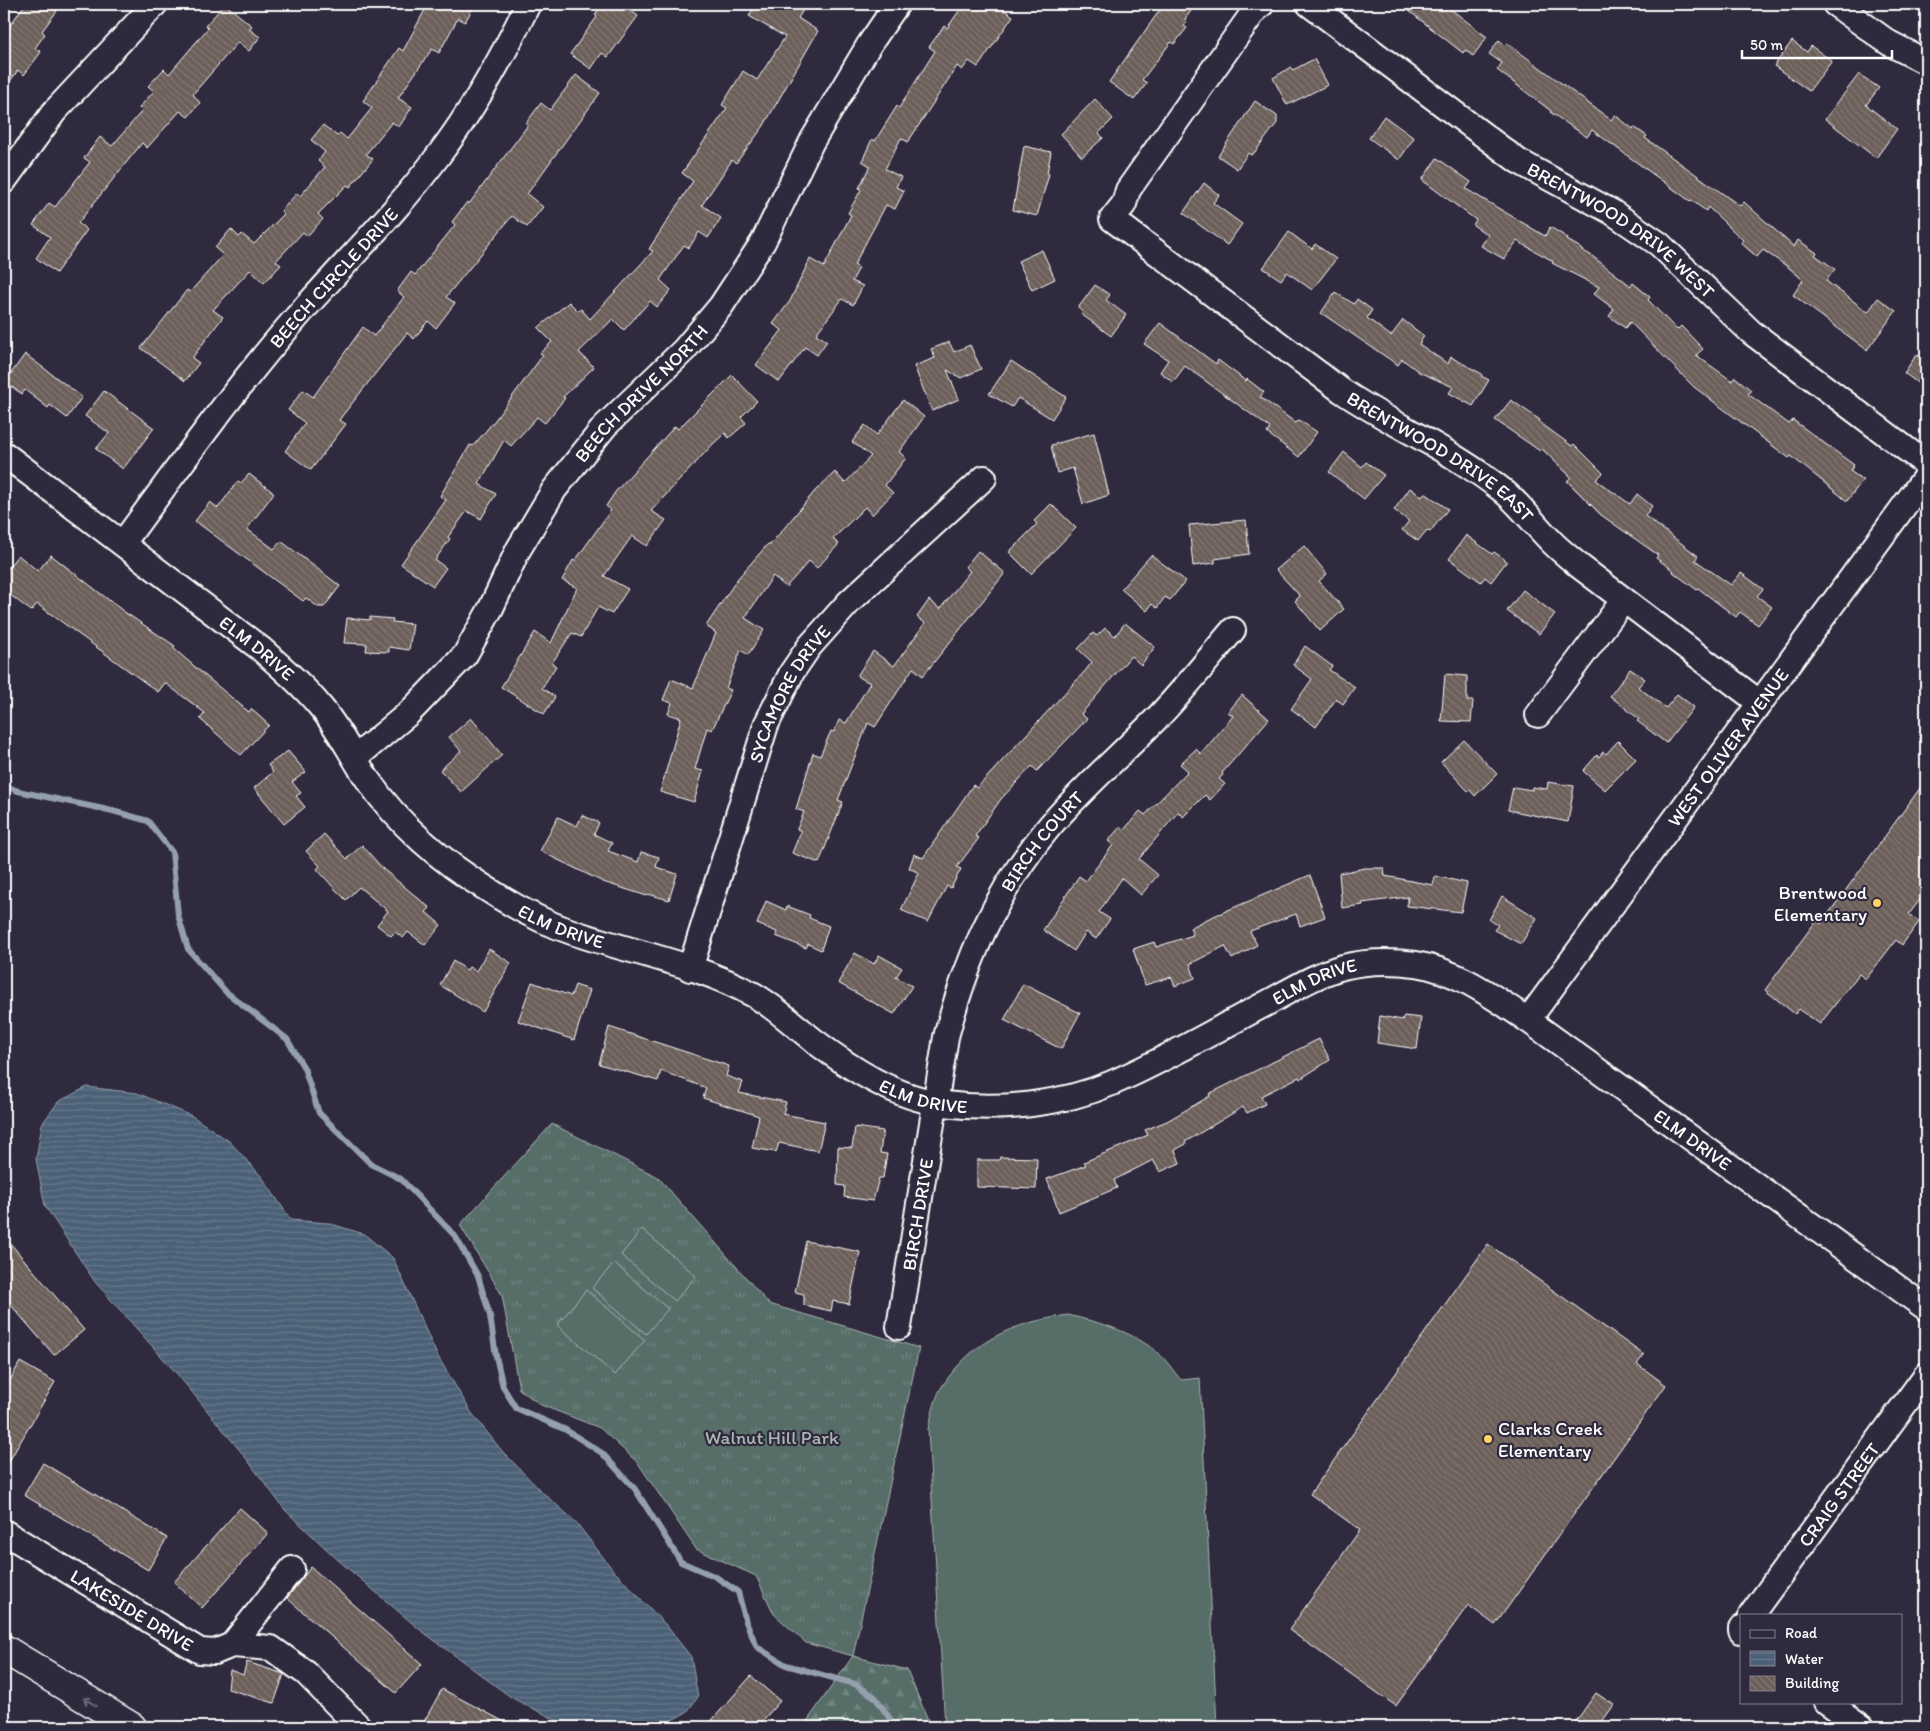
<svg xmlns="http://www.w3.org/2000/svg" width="1930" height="1731" viewBox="0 0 1930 1731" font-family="Itim,sans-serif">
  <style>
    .grass { fill: url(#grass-tufts); stroke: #abb6b4 }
    .forest { fill: url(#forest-firs); stroke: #abb6b4 }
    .pitch { fill: #576d68; stroke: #abb6b4 }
    .water { fill: url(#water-rules); stroke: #94a0ad }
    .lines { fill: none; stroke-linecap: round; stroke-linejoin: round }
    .stream { stroke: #94a0ad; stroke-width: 6 }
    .building { fill: url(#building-back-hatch); stroke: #fff }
    .minor-casing { stroke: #fff; stroke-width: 28 }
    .major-casing { stroke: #fff; stroke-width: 31 }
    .minor { stroke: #2f2a3d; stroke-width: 24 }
    .major { stroke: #2f2a3d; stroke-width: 28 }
    .oneway { stroke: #6d6a77 }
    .poi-dot { fill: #ffd166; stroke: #2f2a3d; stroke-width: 2 }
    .labels { text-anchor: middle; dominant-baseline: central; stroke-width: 4.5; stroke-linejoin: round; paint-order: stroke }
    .street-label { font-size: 19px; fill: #fff; stroke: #2f2a3d }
    .poi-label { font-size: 19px; fill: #fff; stroke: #2f2a3d; text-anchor: end }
    .park-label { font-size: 19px; fill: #abb6b4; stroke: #2f2a3d }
  </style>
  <defs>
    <pattern id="grass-tufts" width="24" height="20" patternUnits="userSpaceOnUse" patternTransform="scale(1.25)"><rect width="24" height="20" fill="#576d68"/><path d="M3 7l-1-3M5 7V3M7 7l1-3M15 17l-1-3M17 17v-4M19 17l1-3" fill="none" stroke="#70837f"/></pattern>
    <pattern id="forest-firs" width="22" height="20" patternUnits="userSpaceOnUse" patternTransform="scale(1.25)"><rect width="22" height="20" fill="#576d68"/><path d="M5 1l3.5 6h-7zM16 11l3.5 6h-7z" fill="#70837f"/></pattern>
    <pattern id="water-rules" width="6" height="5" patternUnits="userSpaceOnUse" patternTransform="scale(1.25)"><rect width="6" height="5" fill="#4c6177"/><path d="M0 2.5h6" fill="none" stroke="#67798b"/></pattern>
    <pattern id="building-back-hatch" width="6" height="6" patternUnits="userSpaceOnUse" patternTransform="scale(1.25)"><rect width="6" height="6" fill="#6c5f5a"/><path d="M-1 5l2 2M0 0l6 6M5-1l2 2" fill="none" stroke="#827773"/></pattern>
  </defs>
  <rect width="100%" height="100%" fill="#2f2a3d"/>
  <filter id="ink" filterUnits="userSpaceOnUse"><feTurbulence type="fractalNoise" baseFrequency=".02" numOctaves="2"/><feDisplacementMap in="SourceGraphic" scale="10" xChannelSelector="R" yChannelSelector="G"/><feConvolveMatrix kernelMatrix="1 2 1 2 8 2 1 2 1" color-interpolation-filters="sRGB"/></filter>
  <g filter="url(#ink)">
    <path class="grass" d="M552 1124 658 1177 769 1304 919 1348 853 1656 806 1643 774 1614 756 1576 696 1549 638 1463 600 1428 541 1405 519 1389 502 1295 460 1225Z"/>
    <path class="forest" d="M853 1656 907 1670 931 1727H803Z"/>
    <path class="pitch" d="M642 1229 696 1276 675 1301 621 1255Z
      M614 1263 668 1309 646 1334 592 1288Z
      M586 1290 645 1340 615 1375 557 1325Z
      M1068 1315C1101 1323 1132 1331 1158 1353 1167 1360 1173 1371 1181 1380L1200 1378 1217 1727H945L928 1429C932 1415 935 1396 943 1385 975 1338 1014 1323 1068 1315Z"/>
    <path class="water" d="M87 1087 137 1093 192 1116 229 1141 262 1177 291 1220 328 1223 364 1234 393 1258 437 1355 471 1412 502 1451 542 1492 575 1521 613 1570 666 1625 691 1657 698 1697 687 1712 659 1727H570L512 1698 419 1629 338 1560 285 1510 242 1453 177 1374 95 1282 45 1206 36 1159 42 1124 58 1102Z"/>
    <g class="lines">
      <path class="stream" d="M4 785 18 791 113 811 148 821 172 852 178 915 188 949 226 992 287 1039 304 1068 319 1113 371 1164 401 1179 455 1236 478 1276 490 1316 496 1356 503 1387 516 1408 566 1430 602 1453 635 1489 681 1562 716 1577 738 1592 746 1622 757 1647 786 1665 855 1684 875 1697 890 1719V1727"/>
    </g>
    <path class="building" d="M25 4H47L57 11 42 31 45 34 35 48 41 52 24 75 18 70 4 90V34Z
      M225 4 252 26 249 29 260 37 249 51 238 42 193 94 200 103 188 117 180 111 147 148 142 143 78 223 87 230 56 273 36 258 50 237 33 225 49 203 55 207 90 162 84 158 100 137 112 146 142 111 139 108 154 91 148 86 164 69 169 74 208 28 205 26Z
      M428 4H475L465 22 458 18 439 53 432 49 398 98 412 107 399 127 392 122 366 154 373 159 350 187 347 185 318 214 323 219 307 236 303 232 276 261 281 265 264 283 250 270 213 310 223 317 192 358 199 363 185 381 141 348 187 290 190 292 223 255 215 248 231 229 239 237 242 234 254 244 284 214 281 211 297 193 300 196 325 167 318 161 325 152 311 140 323 125 337 136 340 133 347 139 372 108 363 101 399 48 403 51Z
      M602 4H621L638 16 608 57 602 53 591 69 570 54 597 17 595 15Z
      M756 4H807L798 18 818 31 763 127 736 163 732 160 702 205 721 218 708 238 699 232 689 248 684 245 660 280 671 290 657 307 650 301 624 330 613 319 579 352 594 367 563 397 565 398 545 423 537 417 511 446 504 440 479 484 496 494 481 519 467 511 448 537 450 539 435 560 446 568 433 586 401 564 446 500 440 496 470 445 473 446 495 420 543 355 540 353 552 342 538 328 569 302 578 311 581 309 590 319 653 251 649 249 693 181 682 173 727 108 722 105 743 71 757 80 785 37 749 16Z
      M964 4H995L1013 16 978 67 969 61 962 70 957 66 908 142 901 138 885 169 901 177 896 187 904 191 895 209 886 205 854 265 859 268 852 281 863 286 853 305 842 299 816 334 827 341 817 355 805 347 779 382 756 365 782 330 773 324 790 301 810 259 824 267 851 215 848 213 861 190 859 188 870 166 862 161 872 139 875 141 897 106 899 108 935 51 929 47 944 26 947 28Z
      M1164 4H1196L1185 19 1187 21 1184 26 1187 28 1174 44 1171 42 1142 80 1147 83 1134 100 1109 82Z
      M1400 4H1444L1487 37 1473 56 1465 50 1463 53Z
      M1499 40 1505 45 1507 43 1611 120 1615 115 1633 129 1634 127 1647 136 1645 138 1740 206 1744 202 1794 247 1798 240 1817 253 1815 255 1835 269 1826 281 1868 312 1878 298 1896 311 1867 350 1793 295 1803 280 1788 267 1763 250 1757 257 1741 243 1743 240 1708 207 1706 211 1691 200 1690 201 1592 130 1587 137 1550 112 1551 111 1497 70 1502 63 1489 54Z
      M1792 41 1807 52 1811 46 1832 61 1809 91 1774 66Z
      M1314 59 1328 85 1287 105 1273 78 1291 67 1293 70Z
      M1859 74 1879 88 1866 105 1897 129 1876 158 1825 119Z
      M576 75 600 93 527 194 543 207 527 227 512 216 446 297 455 303 436 328 428 321 414 339 407 333 339 420 346 424 311 470 285 451 305 423 288 410 303 390 313 397 363 327 374 336 404 297 397 291 411 272 415 275 455 225 452 222 467 202 469 204 528 125 526 123 541 103 550 110Z
      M1095 99 1113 119 1099 133 1103 138 1082 157 1061 134Z
      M1255 101 1277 116V123L1255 152 1251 155 1248 153 1237 169 1218 156Z
      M1384 116 1414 138 1399 160 1369 138Z
      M1024 146 1051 152 1047 173 1049 174 1037 216 1013 210Z
      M1437 158 1471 182 1466 189 1545 236 1550 227 1568 238 1567 240 1581 248 1580 249 1592 256 1631 286 1633 283 1650 297 1648 300 1677 330 1681 326 1703 349 1696 355 1732 381 1735 377 1751 390 1748 394 1789 424 1793 420 1854 465 1850 471 1863 480 1847 501 1791 456 1789 458 1694 387 1630 322 1625 328 1609 316 1614 309 1594 294 1599 287 1552 263 1553 261 1517 241 1504 259 1481 246 1488 235 1473 225 1476 220 1422 180Z
      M1204 183 1219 195 1213 203 1242 224 1227 245 1183 213Z
      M1289 232 1312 249 1315 244 1336 259 1312 290 1287 272 1281 280 1263 268Z
      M1042 250 1055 279 1032 290 1018 261Z
      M1095 285 1110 295 1106 300 1126 315 1111 336 1081 314 1083 312 1078 308Z
      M1335 292 1354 304 1357 299 1372 310 1367 318 1391 336 1403 320 1424 336 1419 344 1448 364 1451 357 1482 374 1481 376 1489 380 1473 406 1449 393 1453 387 1419 372 1402 359 1398 365 1321 313Z
      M1160 323 1216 364 1218 360 1246 381 1247 379 1264 392 1260 397 1296 423 1299 420 1317 432 1299 457 1267 433 1270 428 1185 366 1173 382 1160 372 1168 360 1144 344Z
      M949 342 954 352 970 345 981 369 961 378 947 370 959 399 932 411 914 366 935 358 931 349Z
      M25 354 82 397 67 418 50 405 48 408 25 390 22 394 5 382Z
      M1917 354 1926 364V389L1904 373Z
      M1011 361 1066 397 1052 419 1018 398 1012 407 989 394Z
      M732 375 757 401 741 417 746 423 729 438 725 433 713 444 651 511 666 520 647 546 632 536 604 576 628 589 612 614 598 607 581 637 572 633 552 663 556 666 542 688 555 697 544 714 501 687 535 632 551 643 577 588 562 580 573 560 575 561 611 510 606 506 616 491 675 426 678 429Z
      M104 391 154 428 123 469 96 449 109 433 85 416Z
      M903 400 924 417 899 452 906 458 885 485 893 493 872 515 865 507 833 539 839 544 817 568 809 561 786 587 773 576 745 618 764 630 748 655 741 650 726 688 731 690 712 730 707 728 695 769 703 771 694 802 660 792 681 718 668 714 672 703 663 700 671 679 693 688 716 633 706 626 738 578 768 544 770 545 815 491 835 472 845 483 871 456 852 442 865 425 877 435Z
      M1511 400 1540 420 1539 422 1572 446 1574 444 1603 473 1596 480 1630 504 1637 494 1652 506 1645 516 1698 556 1695 560 1731 585 1741 573 1763 589 1757 596 1772 607 1758 625 1740 612 1736 617 1698 588 1697 590 1673 572 1674 571 1656 558 1658 555 1601 515 1567 481 1571 477 1542 449 1540 451 1495 420Z
      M1094 433 1109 495 1083 504 1073 468 1057 473 1051 445Z
      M1344 452 1362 467 1366 462 1384 475 1364 499 1329 472Z
      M249 474 274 493 247 529 274 549 281 541 340 586 324 607H318L306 598 303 601 195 521 210 502 218 508 238 481 241 483Z
      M1410 488 1422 497 1425 493 1448 509 1430 532 1427 530 1418 541 1402 530 1409 521 1394 510Z
      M1051 504 1076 528 1031 574 1009 552 1037 524 1034 521Z
      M1246 520 1249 554 1215 559V563L1193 566 1189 525Z
      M1466 535 1492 554 1494 552 1507 561 1491 582 1485 577 1481 582 1449 559Z
      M1304 546 1327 574 1319 581 1344 609 1320 631 1295 601 1300 596 1276 570Z
      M978 551 1005 573 923 676 913 668 875 727 868 723 838 800 843 802 819 863 792 853 801 831 797 829 804 812 796 809 813 753 820 756 831 731 834 732 839 720 846 723 870 683 857 676 873 651 894 666 925 623 917 617 929 600 940 609 970 571 965 567Z
      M18 555 38 571 51 555 123 611 175 646 173 648 208 678 249 712 251 709 269 725 241 755 200 719 205 713 165 683 158 692 37 604 31 611 4 590V573Z
      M1151 555 1186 581 1170 600 1165 597 1157 608 1152 604 1147 611 1121 589Z
      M1523 590 1555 614 1539 634 1507 611Z
      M370 617 393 619 392 622 413 624 409 650 389 647V652L366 651 367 644 344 643 347 618 370 620Z
      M1125 623 1155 647 1141 665 1131 656 1081 714 1087 719 1037 771 1032 766 1001 799 975 836 979 838 957 867 961 869 951 888 947 886 928 922 901 910 919 873 909 868 914 854 923 858 973 785 977 788 1086 670 1092 662 1078 649 1093 633 1097 636 1105 628 1115 636Z
      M1305 646 1332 666 1329 670 1355 687 1343 704 1336 699 1316 727 1291 709 1312 679 1293 665Z
      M1630 669 1645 679 1638 687 1666 708 1677 694 1694 707 1666 743 1637 721 1639 719 1610 696Z
      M1445 674 1467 676V701H1473L1471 722 1441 721Z
      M1242 695 1269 719 1222 773 1223 775 1219 779 1225 784 1210 800 1205 795 1183 817 1178 812 1139 859 1158 875 1141 895 1122 878 1099 912 1110 919 1096 939 1086 932 1074 951 1043 930 1079 876 1086 881 1113 845 1108 841 1120 827 1124 830 1140 811 1145 815 1188 771 1180 764 1196 749 1201 754 1233 716 1228 712Z
      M471 718 502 755 461 792 440 770 461 751 449 737Z
      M1464 740 1497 774 1475 796 1470 790 1468 791 1441 762Z
      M1618 741 1636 759 1605 790 1583 771 1597 755 1599 757 1603 752 1606 754Z
      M288 751 306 772 292 782 301 793 296 796 305 807 284 824 254 788 273 772 268 765Z
      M1926 780V892L1909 914 1919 922 1902 945 1896 940 1866 979 1859 974 1820 1024 1799 1009 1795 1014 1765 990 1816 921 1821 924Z
      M1548 782 1574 786 1568 822 1508 810 1513 787 1532 790V787L1547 789Z
      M582 815 599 823 594 834 612 843 608 851 638 862 641 852 659 857 656 867 677 874 669 900 648 894 647 896 603 882 540 851 558 817 577 826Z
      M324 834 347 859 362 845 383 869 430 908 426 912 441 925 425 945 408 932 403 938 395 932 391 936 377 925 388 911 359 887 346 900 335 889 317 869 320 866 306 851Z
      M1365 868H1384L1385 876 1433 885 1435 876 1467 883 1461 912 1407 906 1408 897 1362 903 1363 905 1342 908 1339 873Z
      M1310 875 1325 917 1300 926 1296 914 1250 931 1257 945 1232 959 1225 946 1190 964 1195 978 1175 986 1171 977 1145 985 1133 949 1154 942 1156 947 1193 935 1190 928 1207 919Z
      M1502 896 1537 918 1521 944 1494 930 1498 925 1489 920Z
      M766 901 786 910 787 906 810 915 809 918 829 926 821 950 808 944 806 948 776 936 777 932 757 924Z
      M489 949 511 963 483 1012 440 985 453 961 467 970 469 967 476 971Z
      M855 953 874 964 879 955 902 968 896 977 912 986 894 1014 838 983Z
      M532 982 571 996 575 985 590 990 574 1040 518 1021Z
      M1023 984 1080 1013 1061 1049 1004 1020Z
      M1380 1016 1402 1020 1404 1016 1421 1018 1417 1049 1377 1043Z
      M609 1027 729 1066 726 1076 743 1082 739 1093 786 1102 783 1114 825 1122 818 1151 779 1143 776 1152 752 1148 759 1116 703 1098 706 1088 661 1071 658 1081 599 1064Z
      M1319 1039 1330 1060 1300 1079 1299 1077 1261 1096 1265 1104 1247 1113 1243 1107 1185 1142 1186 1144 1175 1150 1180 1163 1160 1172 1153 1160 1114 1180 1117 1188 1059 1212 1047 1179 1086 1165 1084 1162 1148 1135 1145 1130 1167 1121 1210 1096 1209 1094Z
      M855 1127 883 1131 880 1153 887 1154 883 1178H879L873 1201 844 1197 845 1186 837 1185 838 1147 852 1148Z
      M1000 1157 1037 1158 1036 1189 977 1187V1160H999Z
      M4 1236 84 1330 54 1355 4 1297Z
      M806 1241 860 1252 849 1304 833 1301 831 1311 804 1305V1294L795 1292Z
      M1488 1244 1644 1355 1637 1364 1666 1385 1495 1625 1468 1605 1396 1706 1289 1630 1360 1530 1310 1494Z
      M20 1362 55 1382 4 1470V1391Z
      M43 1463 167 1538 148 1570 24 1495Z
      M240 1508 268 1533 202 1608 174 1582Z
      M311 1567 422 1664 396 1693 287 1598Z
      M247 1662 284 1674 274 1703 228 1689 230 1670 243 1675Z
      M751 1676 780 1701 757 1727H706Z
      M442 1689 514 1727H421Z
      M1596 1693 1614 1705 1598 1727H1572Z"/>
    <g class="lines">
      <defs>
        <g id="minor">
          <path id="s1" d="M1262 4 1255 10 1128 190 1124 204 1112 219 1342 391C1394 426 1452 450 1502 490 1520 504 1533 523 1550 540 1558 549 1569 557 1578 565L1760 703"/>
          <path id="s2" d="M1309 4 1518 161 1612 212 1659 244 1751 332 1926 464"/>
          <path d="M1835 4 1889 43 1926 62"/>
          <path d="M4 181 54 112 155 4"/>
          <path id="s3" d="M4 454 261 649C281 667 302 684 319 705 339 728 351 755 368 780 397 823 442 862 487 889 513 906 542 922 572 932 633 953 698 964 754 995 775 1007 794 1025 813 1040 851 1069 896 1098 944 1104 999 1111 1061 1105 1112 1083 1166 1060 1217 1029 1269 1002 1293 989 1317 974 1343 967 1366 961 1393 961 1416 964 1459 971 1493 997 1528 1020L1926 1308"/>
          <path id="s4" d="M123 543C179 467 234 389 296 318 343 264 395 214 438 156 473 110 503 56 528 4"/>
          <path d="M1538 715 1623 601"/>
          <path id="s5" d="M355 758 409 713 465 655 491 608 518 550 554 490 605 426 684 350 721 306 763 242 812 141 869 45 897 4"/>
          <path id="s6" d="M690 969 766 725 792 672 809 647 849 602 984 478"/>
          <path id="s7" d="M1528 1020 1926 476"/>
          <path id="s8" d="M899 1327 946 1037C966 960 997 889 1049 827 1082 788 1123 753 1159 716 1185 689 1208 659 1233 630"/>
          <path id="s9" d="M4 1532 200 1651 215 1652 232 1645 271 1648 306 1673 359 1727"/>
          <path id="s10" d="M1751 1615 1926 1375"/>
          <path d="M1741 1628V1631"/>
          <path d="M232 1645 292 1569"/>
          <path d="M1827 1702 1862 1727"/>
        </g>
        <path id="major" d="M4 1649 132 1727"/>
      </defs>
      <use href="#minor" class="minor-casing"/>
      <use href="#major" class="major-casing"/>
      <use href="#minor" class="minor"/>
      <use href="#major" class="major"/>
    </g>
    <defs><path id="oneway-shaft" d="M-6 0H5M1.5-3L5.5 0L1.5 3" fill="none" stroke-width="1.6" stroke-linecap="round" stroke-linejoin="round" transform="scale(1.25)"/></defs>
    <use class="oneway" href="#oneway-shaft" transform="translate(90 1702) rotate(-149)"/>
  </g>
  <g class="poi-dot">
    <circle cx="1877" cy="903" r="5"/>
    <circle cx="1488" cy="1439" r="5"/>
  </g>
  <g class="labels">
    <g class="street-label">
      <text stroke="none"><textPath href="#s2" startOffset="386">BRENTWOOD DRIVE WEST</textPath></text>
      <text stroke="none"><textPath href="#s4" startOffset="339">BEECH CIRCLE DRIVE</textPath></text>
      <text stroke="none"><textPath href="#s5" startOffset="469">BEECH DRIVE NORTH</textPath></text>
      <text stroke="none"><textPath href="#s1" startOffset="669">BRENTWOOD DRIVE EAST</textPath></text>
      <text stroke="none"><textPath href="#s3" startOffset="319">ELM DRIVE</textPath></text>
      <text stroke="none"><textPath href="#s6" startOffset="294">SYCAMORE DRIVE</textPath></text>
      <text stroke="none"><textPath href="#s7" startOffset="338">WEST OLIVER AVENUE</textPath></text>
      <text stroke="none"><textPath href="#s8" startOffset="514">BIRCH COURT</textPath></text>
      <text stroke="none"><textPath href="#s3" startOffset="739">ELM DRIVE</textPath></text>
      <text stroke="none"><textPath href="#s3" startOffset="1564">ELM DRIVE</textPath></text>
      <text stroke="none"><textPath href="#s3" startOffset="1144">ELM DRIVE</textPath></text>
      <text stroke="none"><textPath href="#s3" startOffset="1999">ELM DRIVE</textPath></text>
      <text stroke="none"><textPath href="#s8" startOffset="114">BIRCH DRIVE</textPath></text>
      <text stroke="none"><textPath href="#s10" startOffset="149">CRAIG STREET</textPath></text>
      <text stroke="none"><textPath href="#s9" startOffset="150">LAKESIDE DRIVE</textPath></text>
    </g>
    <g class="poi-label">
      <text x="1867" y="892">Brentwood<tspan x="1867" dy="22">Elementary</tspan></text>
      <text x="1498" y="1428" text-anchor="start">Clarks Creek<tspan x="1498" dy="22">Elementary</tspan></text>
    </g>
    <g class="park-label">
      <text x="772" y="1437">Walnut Hill Park</text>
    </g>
  </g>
  <rect width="1930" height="1731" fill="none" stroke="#2f2a3d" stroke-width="20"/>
  <rect x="10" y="10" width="1910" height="1711" fill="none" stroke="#fff" stroke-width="2" filter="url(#ink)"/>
  <rect x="1740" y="1614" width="162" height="90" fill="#2f2a3d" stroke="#827f8b"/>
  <rect x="1750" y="1630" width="25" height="8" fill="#2f2a3d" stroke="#827f8b"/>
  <text x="1785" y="1638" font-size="15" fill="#ffffff">Road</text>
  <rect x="1750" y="1651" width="25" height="15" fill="url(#water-rules)" stroke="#827f8b"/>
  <text x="1785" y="1664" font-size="15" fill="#ffffff">Water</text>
  <rect x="1750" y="1676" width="25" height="15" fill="url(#building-back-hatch)" stroke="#827f8b"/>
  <text x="1785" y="1688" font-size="15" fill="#ffffff">Building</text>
  <path d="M1742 50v8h150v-8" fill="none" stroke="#ffffff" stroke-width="2.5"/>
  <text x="1750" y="50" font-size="15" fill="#ffffff" stroke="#2f2a3d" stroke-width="4" paint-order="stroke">50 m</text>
</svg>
